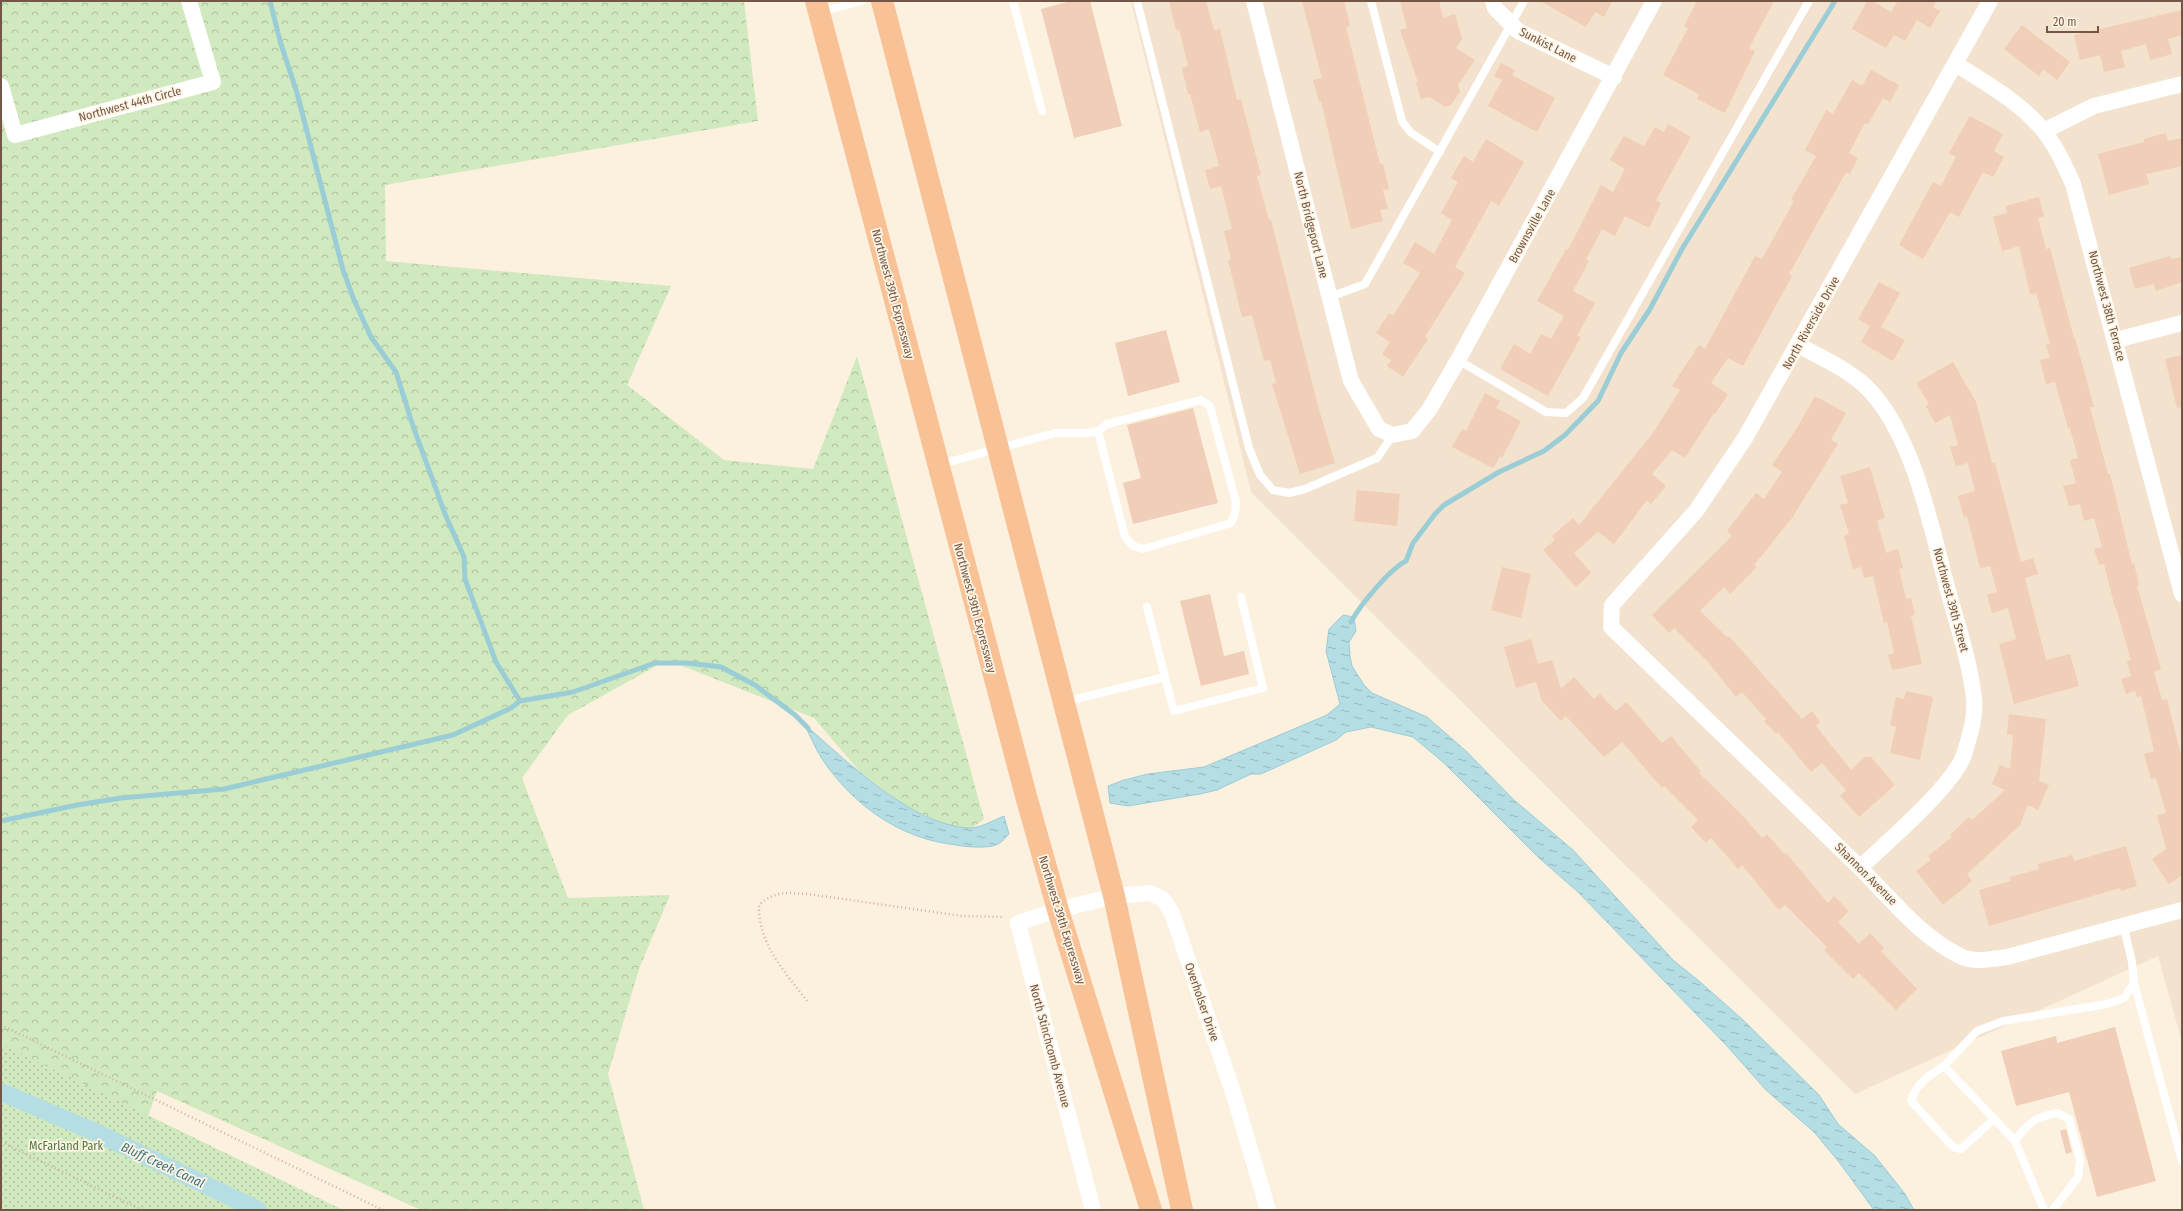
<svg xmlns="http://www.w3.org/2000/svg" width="2183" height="1211" viewBox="0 0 2183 1211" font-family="'Fira Sans Condensed',sans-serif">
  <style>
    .residential { fill: #f3e2ce }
    .forest { fill: url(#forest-crowns) }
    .park { fill: url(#park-dots) }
    .water { fill: url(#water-ripples); stroke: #9bcdd6 }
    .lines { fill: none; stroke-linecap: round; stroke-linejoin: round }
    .stream { stroke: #9bcdd6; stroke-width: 5 }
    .canal { stroke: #b5dde4; stroke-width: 18 }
    .building { fill: #f1ceb7 }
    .path { stroke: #d5b29b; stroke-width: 2.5; stroke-dasharray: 1 3; stroke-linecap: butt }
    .service { stroke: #fff; stroke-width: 8 }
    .minor { stroke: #fff; stroke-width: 16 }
    .trunk { stroke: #f8c296; stroke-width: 22 }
    .labels { text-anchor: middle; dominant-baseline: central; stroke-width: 3.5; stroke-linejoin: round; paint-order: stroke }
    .street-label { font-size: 12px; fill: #725747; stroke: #fff5e5 }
    .park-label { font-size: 12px; fill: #507840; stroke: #fff5e5 }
    .water-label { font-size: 13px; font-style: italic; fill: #3f747f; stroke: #fff5e5 }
  </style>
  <defs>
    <pattern id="forest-crowns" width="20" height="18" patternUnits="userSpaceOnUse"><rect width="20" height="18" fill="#d0e9bf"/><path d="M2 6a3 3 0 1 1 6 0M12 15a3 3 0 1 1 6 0" fill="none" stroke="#adc09d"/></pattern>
    <pattern id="park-dots" width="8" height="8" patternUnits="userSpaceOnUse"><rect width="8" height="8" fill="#d0e9bf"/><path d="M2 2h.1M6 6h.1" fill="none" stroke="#adc09d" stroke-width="1.8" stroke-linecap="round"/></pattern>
    <pattern id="water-ripples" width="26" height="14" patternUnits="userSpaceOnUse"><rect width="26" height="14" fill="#b5dde4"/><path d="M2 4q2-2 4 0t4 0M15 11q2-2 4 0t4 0" fill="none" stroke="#98b6bb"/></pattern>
  </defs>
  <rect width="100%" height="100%" fill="#fcf1df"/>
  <path class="residential" d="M1131 1H2182V1042L2158 956 1855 1094 1251 492Z"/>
  <path class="forest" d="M1 1H744L758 121 385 185 386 261 671 286 627 385 724 460 813 469 857 356 984 819 972 828 947 826 911 808 898 801 860 772 814 718 667 660 568 715 522 778 568 898 670 895 639 969 608 1074 644 1210H421L157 1091 115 1210 1 1192Z"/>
  <path class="park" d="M1 1044 343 1210H1Z"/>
  <path class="water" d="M1343 615 1354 617 1356 631 1349 642 1350 656 1352 666 1364 685 1372 693 1427 717 1466 751 1514 800 1573 850 1674 961 1699 981 1742 1019 1819 1095 1838 1124 1875 1156 1905 1194 1914 1210H1874L1839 1162 1815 1133 1766 1090 1727 1046 1578 892 1538 857 1444 763 1413 737 1371 727 1346 732 1336 740 1261 774H1251L1217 790 1200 794 1128 806 1110 803 1108 786 1124 780 1148 774 1204 767 1327 715 1340 704 1326 651 1329 629Z
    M804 724C846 760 912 826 970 828 980 828 994 820 1004 816L1009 834C1006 837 1002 842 998 844 989 849 966 847 956 845 900 839 853 805 822 759 815 748 810 735 804 724Z"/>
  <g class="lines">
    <path class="stream" d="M270 1 280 41 297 93 343 270 354 300 371 337 396 372 412 423 445 514 464 557 465 579 496 662 520 701
      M1351 622C1360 605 1390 569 1406 561L1413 543 1435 514 1444 505 1499 472 1544 451 1565 435 1598 401 1621 353 1650 309 1682 249 1835 1
      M1 821 77 805 121 798 224 789 453 735 511 708 520 701 573 692 655 663H687L721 667 755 685 795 715 808 728"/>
    <path class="canal" d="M1 1092 95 1132 258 1210"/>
  </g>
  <path class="building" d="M1071 1H1090L1122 126 1074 138 1041 9Z
    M1169 1H1206L1214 30 1220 29 1237 100 1241 99 1261 175 1257 176 1269 220H1271L1318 406 1335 463 1300 474 1272 384 1276 383 1270 360 1264 361 1252 315 1242 317 1228 260 1231 259 1224 231 1232 229 1221 186 1210 189 1205 170 1219 166 1209 129 1200 132 1190 94H1188L1182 68 1188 66 1179 29 1176 30Z
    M1302 1H1344L1350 26 1346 27 1380 164H1383L1389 189 1383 190 1388 209 1380 210 1383 221 1351 229 1321 101 1319 102 1313 80 1322 78Z
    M1400 1H1439L1443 18 1455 14 1462 39 1456 48 1475 60 1458 85 1460 92 1451 105 1445 107 1430 97 1421 99 1416 83 1418 82 1400 30 1407 28Z
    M1540 1H1612L1604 17 1595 12 1586 27Z
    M1697 1H1774L1749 48 1755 51 1725 113 1697 99 1699 94 1663 75 1688 28 1684 26Z
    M1867 1H1872L1891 12 1898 1H1936L1933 7 1940 11 1930 28 1917 20 1905 41 1894 35 1886 48 1852 29Z
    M2182 10V35L2168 39 2172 54 2150 60 2146 44 2121 51 2125 67 2104 72 2100 55 2080 60 2074 35Z
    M2022 25 2070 62 2057 80 2043 69 2039 76 2004 49Z
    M1501 63 1515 70 1512 75 1555 98 1537 132 1488 106 1502 80 1494 76Z
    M1871 70 1899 85 1890 102 1883 98 1868 124 1865 123 1849 153 1858 158 1850 174 1846 172 1789 274 1792 276 1743 366 1728 358 1711 383 1728 394 1715 414 1714 413 1685 458 1672 450 1652 474 1666 486 1651 504 1647 500 1614 544 1598 532 1574 553 1591 573 1576 587 1543 550 1555 540 1552 536 1573 518 1579 525 1653 433 1680 390 1672 386 1699 345 1705 349 1755 256 1762 259 1794 201 1791 200 1816 156 1805 150 1826 110 1833 114 1852 80 1862 86Z
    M1970 116 2003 134 1994 151 2004 157 1993 177 1983 172 1959 217 1950 212 1923 259 1899 245 1933 182 1941 186 1956 157 1949 153Z
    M1668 124 1691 137 1656 200 1661 203 1649 228 1625 216 1615 236 1602 229 1586 260 1589 261 1573 291 1595 303 1577 336 1581 337 1548 396 1500 369 1514 344 1530 354 1541 334 1551 339 1564 316 1537 301 1566 249 1568 250 1601 185 1613 192 1625 169 1610 160 1624 136 1644 146 1655 127 1664 132Z
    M2166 133 2168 141 2182 138V166L2146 174 2149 184 2109 195 2098 154 2144 142V139Z
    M1486 139 1524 162 1499 206 1491 201 1455 267 1465 273 1425 337 1428 339 1403 377 1387 366 1391 360 1382 354 1390 342 1376 333 1389 313 1393 316 1420 273 1403 263 1415 242 1434 254 1452 220 1441 213 1458 182 1451 178 1464 156 1473 162Z
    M2039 197 2044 216 2038 218 2046 249 2050 248 2074 338H2075L2094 407H2090L2108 474H2110L2132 564 2134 563 2139 585 2137 586 2161 669 2154 672 2162 700 2167 699 2182 759V875L2169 884 2152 859 2166 849 2157 815 2166 813 2156 778 2151 779 2144 754 2154 751 2141 696 2137 697 2135 691 2126 694 2121 679 2131 676 2127 661 2131 660 2116 608H2115L2104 564 2099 565 2094 549 2102 547 2094 518 2084 521 2080 504 2069 506 2063 486 2076 483 2070 460 2078 458 2070 428H2068L2055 382 2046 384 2040 360 2050 358 2046 345 2050 344 2036 293 2030 294 2019 246 2002 251 1993 217 2007 213 2006 206Z
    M2170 256 2171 259 2182 257V282L2156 291 2154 284 2135 289 2129 268Z
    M1879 282 1900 293 1881 327 1905 340 1893 361 1861 342 1870 326 1858 319Z
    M1166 330 1180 382 1128 396 1115 343Z
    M2182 355V407L2177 408 2165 359Z
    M1953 362 1976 402 1992 463H1995L2021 562 2033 558 2038 574 2025 578 2046 660 2070 654 2079 686 2014 704 1999 644 2016 639 2008 608 1992 613 1987 595 1997 592 1990 566 1980 568 1967 516 1964 517 1958 496 1975 491 1968 463 1956 466 1950 447 1958 445 1950 415 1935 423 1926 406 1929 404 1916 383Z
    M1485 393 1500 401 1496 408 1521 421 1502 458 1500 456 1493 468 1452 447 1462 429 1466 431Z
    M1815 396 1846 413 1831 440 1838 444 1792 518 1754 565 1757 567 1730 594 1724 587 1700 611 1727 637 1729 636 1802 719 1812 711 1820 722 1816 726 1851 770 1865 757H1871L1895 785 1859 817 1840 796 1846 790 1822 763 1811 772 1778 732 1776 734 1764 721 1766 719 1742 692 1736 697 1709 663 1674 628 1669 633 1652 615 1732 536 1727 531 1756 493 1764 499 1782 472 1772 465 1797 428Z
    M1193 408 1218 503 1133 524 1123 483 1141 478 1127 425Z
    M1870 467 1885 518 1877 521 1886 553 1898 549 1903 568 1899 569 1906 599 1911 598 1915 615 1911 616 1922 664 1892 670 1888 655 1894 653 1887 622 1884 623 1873 576 1864 578 1861 567 1853 569 1844 536 1849 534 1840 505 1848 503 1840 476Z
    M1357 490 1400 494 1397 526 1354 521Z
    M1502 567 1531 574 1521 618 1491 610Z
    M1210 594 1224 656 1244 651 1249 674 1201 686 1180 601Z
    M1531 639 1538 664 1552 660 1561 689 1574 677 1594 699 1600 694 1616 711 1626 702 1662 743 1671 736 1701 772 1699 773 1743 816 1762 838 1767 834 1784 854 1786 853 1828 903 1834 896 1849 911 1838 922 1859 944 1870 933 1884 948 1881 951 1917 989 1896 1010 1859 973 1853 979 1824 950 1827 947 1785 905 1779 910 1742 865 1738 869 1711 838 1706 843 1691 827 1698 820 1664 786 1662 788 1622 742 1604 757 1566 716 1561 721 1542 701 1536 682 1516 688 1504 647Z
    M1906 691 1933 697 1920 760 1890 753 1896 727 1890 725 1896 697 1904 699Z
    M2009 714 2046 719 2039 781 2049 785 2038 810 2028 805 2020 825 1967 874 1972 881 1943 905 1916 871 1931 860 1928 856 1952 837 1950 835 1969 817 1972 820 2005 790 1992 784 2000 765 2010 769 2013 735 2007 734Z
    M2126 846 2137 886 2121 891 2120 888 1989 926 1979 890 2011 881 2010 877 2039 869 2038 864 2072 855 2074 861Z
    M2115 1027 2156 1181 2097 1197 2069 1092 2016 1106 2001 1051 2056 1036 2057 1043Z
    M2066 1129 2072 1152 2066 1154 2060 1131Z"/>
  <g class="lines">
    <path class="path" d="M807 1001C785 972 758 944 759 905 776 890 787 893 808 894L962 916 1004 917
      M1 1025 383 1210
      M1 1142 142 1210"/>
    <path class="service" d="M1013 1 1042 111
      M1137 1 1249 448 1260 475 1273 490 1289 493 1305 489 1377 458 1393 435
      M1371 1 1402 121 1410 132 1440 152
      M820 12 861 1
      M1330 297 1365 284 1524 1
      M1458 360 1546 412 1566 413 1583 398 1809 1
      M938 465 1055 433H1088L1098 431 1125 537 1133 546 1143 549 1231 523 1235 513 1236 502 1210 406 1201 400 1107 424 1098 431
      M1147 607 1165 677
      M1064 702 1165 677 1174 711 1263 688 1241 597
      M2134 983 2182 1161
      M1944 1066C1929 1075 1916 1084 1911 1101L1953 1147 1961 1149 1994 1119
      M2015 1141 1944 1066 1977 1031 2003 1021 2107 1004 2124 998 2134 983 2132 962 2123 924
      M2044 1210 2015 1141C2028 1123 2035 1117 2057 1113L2069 1119 2080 1160 2078 1177 2053 1210"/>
    <path class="minor" d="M1254 1 1351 381 1379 429 1393 435 1412 431 1429 410 1458 360 1654 1
      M1493 1 1495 8 1518 31 1614 77
      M1990 1 1745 438 1696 511 1612 605 1611 627C1692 705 1772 782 1852 860 1886 892 1917 935 1960 956 1974 963 1992 959 2007 957L2182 910
      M1956 64C1987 84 2020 102 2043 130 2056 146 2065 166 2073 184L2182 594
      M1 86 15 135 213 82 189 1
      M2044 131 2094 106 2182 84
      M2116 340 2182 323
      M1798 345C1822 358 1854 372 1872 393 1914 440 1931 526 1947 587 1957 624 1970 661 1974 699 1976 717 1969 738 1964 755 1953 786 1887 842 1861 867
      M1093 1210 1018 923 1058 910 1114 896 1150 893 1163 899 1172 913 1234 1095 1268 1210"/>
    <path class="trunk" d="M816 1 1026 796 1058 910 1151 1210
      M882 1 1114 896 1182 1210"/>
  </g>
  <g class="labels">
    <g class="street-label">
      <text transform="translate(1548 45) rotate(27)">Sunkist Lane</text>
      <text transform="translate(130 104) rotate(-15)">Northwest 44th Circle</text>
      <text transform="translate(1311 225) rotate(76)">North Bridgeport Lane</text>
      <text transform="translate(1532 226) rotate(-61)">Brownsville Lane</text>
      <text transform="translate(893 294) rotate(75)">Northwest 39th Expressway</text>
      <text transform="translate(2107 306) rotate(75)">Northwest 38th Terrace</text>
      <text transform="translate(1811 323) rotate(-61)">North Riverside Drive</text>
      <text transform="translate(1951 600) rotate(75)">Northwest 39th Street</text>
      <text transform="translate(975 608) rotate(75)">Northwest 39th Expressway</text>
      <text transform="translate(1866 874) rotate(45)">Shannon Avenue</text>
      <text transform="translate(1062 920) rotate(73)">Northwest 39th Expressway</text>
      <text transform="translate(1202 1002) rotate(71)">Overholser Drive</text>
      <text transform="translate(1050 1046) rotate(75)">North Stinchcomb Avenue</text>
    </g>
    <g class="park-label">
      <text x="66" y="1146">McFarland Park</text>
    </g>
    <g class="water-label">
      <text transform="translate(163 1165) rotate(25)">Bluff Creek Canal</text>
    </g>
  </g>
  <rect width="2183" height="1211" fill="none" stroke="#725747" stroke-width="4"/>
  <path d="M2047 26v6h51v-6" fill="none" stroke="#725747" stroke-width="2"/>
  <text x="2053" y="26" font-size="12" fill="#725747" stroke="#fff5e5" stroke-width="3" paint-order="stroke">20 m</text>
</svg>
